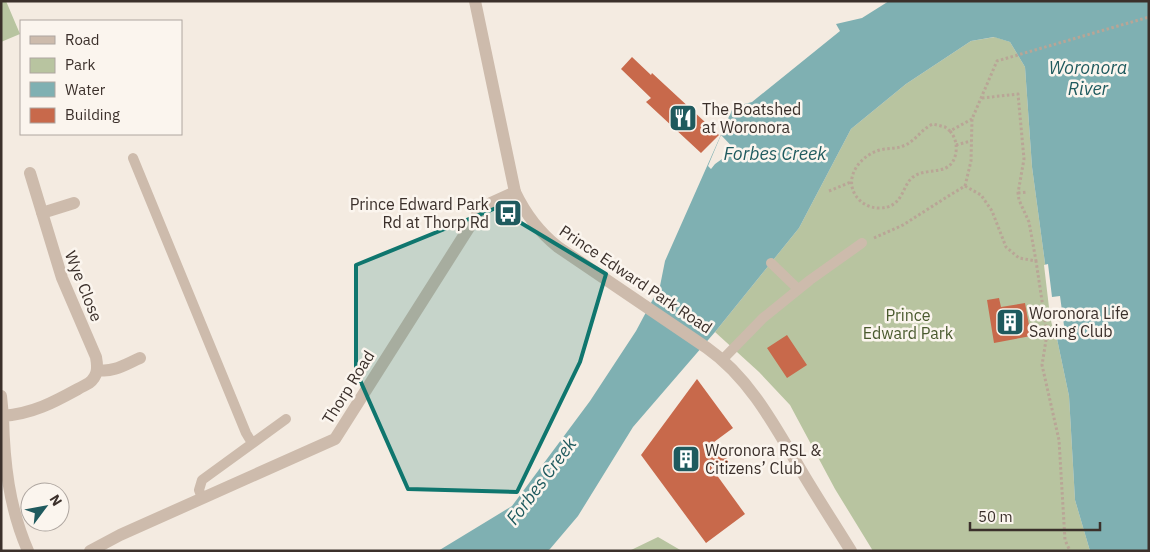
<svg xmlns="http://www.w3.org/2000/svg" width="1150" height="552" viewBox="0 0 1150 552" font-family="'IBM Plex Sans',sans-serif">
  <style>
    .green { fill: #b8c4a0 }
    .water { fill: #7fb0b2 }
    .pier { fill: #f4ebe1 }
    .building { fill: #c8694b }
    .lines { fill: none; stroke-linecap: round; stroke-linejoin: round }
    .path { stroke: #b9a596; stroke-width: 3; stroke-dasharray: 2.5 2.5; stroke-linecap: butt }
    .service { stroke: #cdbbac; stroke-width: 10 }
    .minor { stroke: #cdbbac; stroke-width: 12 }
    .tertiary { stroke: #cdbbac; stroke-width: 12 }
    .marked { fill: #0f766e; fill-opacity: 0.2; stroke: #0f766e; stroke-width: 4; stroke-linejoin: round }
    .labels { text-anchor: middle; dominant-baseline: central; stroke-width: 5; stroke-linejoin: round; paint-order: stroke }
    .poi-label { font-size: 16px; fill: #3b302b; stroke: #fbf5ee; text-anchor: start }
    .street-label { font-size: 16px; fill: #3b302b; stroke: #fbf5ee }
    .park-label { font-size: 16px; fill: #4a5a2e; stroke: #fbf5ee }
    .water-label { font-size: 18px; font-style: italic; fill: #1f5a5e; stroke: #fbf5ee }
  </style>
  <rect width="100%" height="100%" fill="#f4ebe1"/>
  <path class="green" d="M1 1H6L20 34 1 42Z
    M995 37 1010 42 1025 67 1032 167 1052 315 1069 396 1075 500 1090 551H873L835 489 790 405 759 372 715 332 799 228 851 129 906 84 971 41Z
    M658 537 682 551H629Z"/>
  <path class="water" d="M889 1H1149V551H1090L1075 500 1069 396 1052 315 1032 167 1025 67 1010 42 994 37 971 41 906 84 851 129 799 228 715 332 633 427 578 516 550 549 547 551H438L512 506 590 401 636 331 660 286 665 261 735 103 741 105 752 102 840 31 836 24 862 18Z"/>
  <path class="pier" d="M721 135 741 156 737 160 729 154 715 164 711 169 708 166Z
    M1048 264 1052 297 1060 296 1065 333 1054 334 1050 316 1044 265Z"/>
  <path class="building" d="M632 57 651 75 652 73 719 135 701 153 646 102 651 98 621 69Z
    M999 298 1001 307 1025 303 1031 336 994 343 987 300Z
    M787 335 807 365 787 378 767 348Z
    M697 379 733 428 714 442 730 463 716 474 745 514 706 543 641 455Z"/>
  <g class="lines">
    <path class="path" d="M982 98 1018 94 1024 159 1018 193 1019 200 1029 222 1036 261
      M950 131C955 137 957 144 956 152 952 178 928 166 913 177 901 186 904 208 879 208 869 208 861 203 856 196 843 177 861 155 880 150 888 148 896 149 903 146 915 142 921 129 933 124L945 127 950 131 972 119
      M956 145 971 141
      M965 186 981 195 992 211 1006 247 1019 258 1036 261 1047 334 1042 365 1059 440 1065 540 1070 551
      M829 191 851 182
      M1018 193 1028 192
      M874 238 903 225 950 195 965 186 971 161 972 119 997 61 1149 17"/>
    <path class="service" d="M133 158 246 433 252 443
      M771 263 798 289
      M723 359 763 318 810 280 862 243
      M202 498 199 490 202 480 286 419"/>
    <path class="minor" d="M42 213 74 203
      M98 370C113 373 126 364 140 358
      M1 396 3 416
      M28 551C9 507 4 463 3 416 38 413 59 399 89 383 98 376 98 368 96 357L62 278 30 173
      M90 551 120 535 335 439 477 215 491 203 515 192"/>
    <path class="tertiary" d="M475 1 515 192C525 213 539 232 558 247L707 348C750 378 776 428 802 472 818 499 835 525 851 551"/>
  </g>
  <path class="marked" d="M496 208 606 274 580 362 517 492 408 489 356 371V265Z"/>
  <defs>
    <symbol id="restaurant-square" viewBox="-11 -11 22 22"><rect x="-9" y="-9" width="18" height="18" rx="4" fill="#1f5a5e" stroke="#fbf5ee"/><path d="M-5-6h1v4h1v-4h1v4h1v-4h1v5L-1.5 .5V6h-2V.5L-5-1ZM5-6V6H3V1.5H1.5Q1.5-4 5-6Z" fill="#fff"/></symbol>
    <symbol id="bus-square" viewBox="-11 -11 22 22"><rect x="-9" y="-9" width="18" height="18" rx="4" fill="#1f5a5e" stroke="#fbf5ee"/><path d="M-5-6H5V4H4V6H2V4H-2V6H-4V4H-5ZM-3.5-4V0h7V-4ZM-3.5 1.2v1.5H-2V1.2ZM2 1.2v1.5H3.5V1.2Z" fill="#fff"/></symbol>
    <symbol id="building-square" viewBox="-11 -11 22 22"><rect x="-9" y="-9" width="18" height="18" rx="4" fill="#1f5a5e" stroke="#fbf5ee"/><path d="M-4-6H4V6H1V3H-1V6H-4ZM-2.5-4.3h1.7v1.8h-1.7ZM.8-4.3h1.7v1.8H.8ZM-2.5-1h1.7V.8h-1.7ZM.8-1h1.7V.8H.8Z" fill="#fff"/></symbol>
  </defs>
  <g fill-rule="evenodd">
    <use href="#restaurant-square" x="667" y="102" width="32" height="32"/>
    <use href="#bus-square" x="492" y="197" width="32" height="32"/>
    <use href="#building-square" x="994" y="306" width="32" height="32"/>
    <use href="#building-square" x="670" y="443" width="32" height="32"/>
  </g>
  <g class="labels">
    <g class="poi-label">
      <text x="702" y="109">The Boatshed<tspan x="702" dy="18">at Woronora</tspan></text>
      <text x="489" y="204" text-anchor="end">Prince Edward Park<tspan x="489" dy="18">Rd at Thorp Rd</tspan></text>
      <text x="1029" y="313">Woronora Life<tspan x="1029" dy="18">Saving Club</tspan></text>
      <text x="705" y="450">Woronora RSL &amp;<tspan x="705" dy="18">Citizens’ Club</tspan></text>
    </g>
    <g class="street-label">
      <text transform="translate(636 279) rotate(34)">Prince Edward Park Road</text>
      <text transform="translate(84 286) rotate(68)">Wye Close</text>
      <text transform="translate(348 387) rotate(-58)">Thorp Road</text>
    </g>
    <g class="park-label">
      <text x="908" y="315">Prince<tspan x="908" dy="18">Edward Park</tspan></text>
    </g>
    <g class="water-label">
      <text x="1088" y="67">Woronora<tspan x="1088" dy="21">River</tspan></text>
      <text x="775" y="153">Forbes Creek</text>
      <text transform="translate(541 481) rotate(-53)">Forbes Creek</text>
    </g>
  </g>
  <rect width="1150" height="552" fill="none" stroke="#3b302b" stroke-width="5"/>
  <rect x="20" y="20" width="162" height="115" fill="#fbf5ee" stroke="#aea6a0"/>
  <rect x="30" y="36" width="25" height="8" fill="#cdbbac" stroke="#aea6a0"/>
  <text x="65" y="45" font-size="15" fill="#3b302b">Road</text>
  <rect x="30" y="58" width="25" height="15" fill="#b8c4a0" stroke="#aea6a0"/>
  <text x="65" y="70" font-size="15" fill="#3b302b">Park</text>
  <rect x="30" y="82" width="25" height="15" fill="#7fb0b2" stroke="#aea6a0"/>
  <text x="65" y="95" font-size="15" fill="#3b302b">Water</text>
  <rect x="30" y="108" width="25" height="15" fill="#c8694b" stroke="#aea6a0"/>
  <text x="65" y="120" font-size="15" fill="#3b302b">Building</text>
  <g transform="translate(45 507) rotate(58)"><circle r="24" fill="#fbf5ee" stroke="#aea6a0"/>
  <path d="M0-4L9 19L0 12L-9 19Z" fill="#1f5a5e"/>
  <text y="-8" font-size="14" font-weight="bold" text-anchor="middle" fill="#3b302b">N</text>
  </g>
  <path d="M970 522v8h130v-8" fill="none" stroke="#3b302b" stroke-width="2.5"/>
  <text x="978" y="522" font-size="15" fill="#3b302b" stroke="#fbf5ee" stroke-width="4" paint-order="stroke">50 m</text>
</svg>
